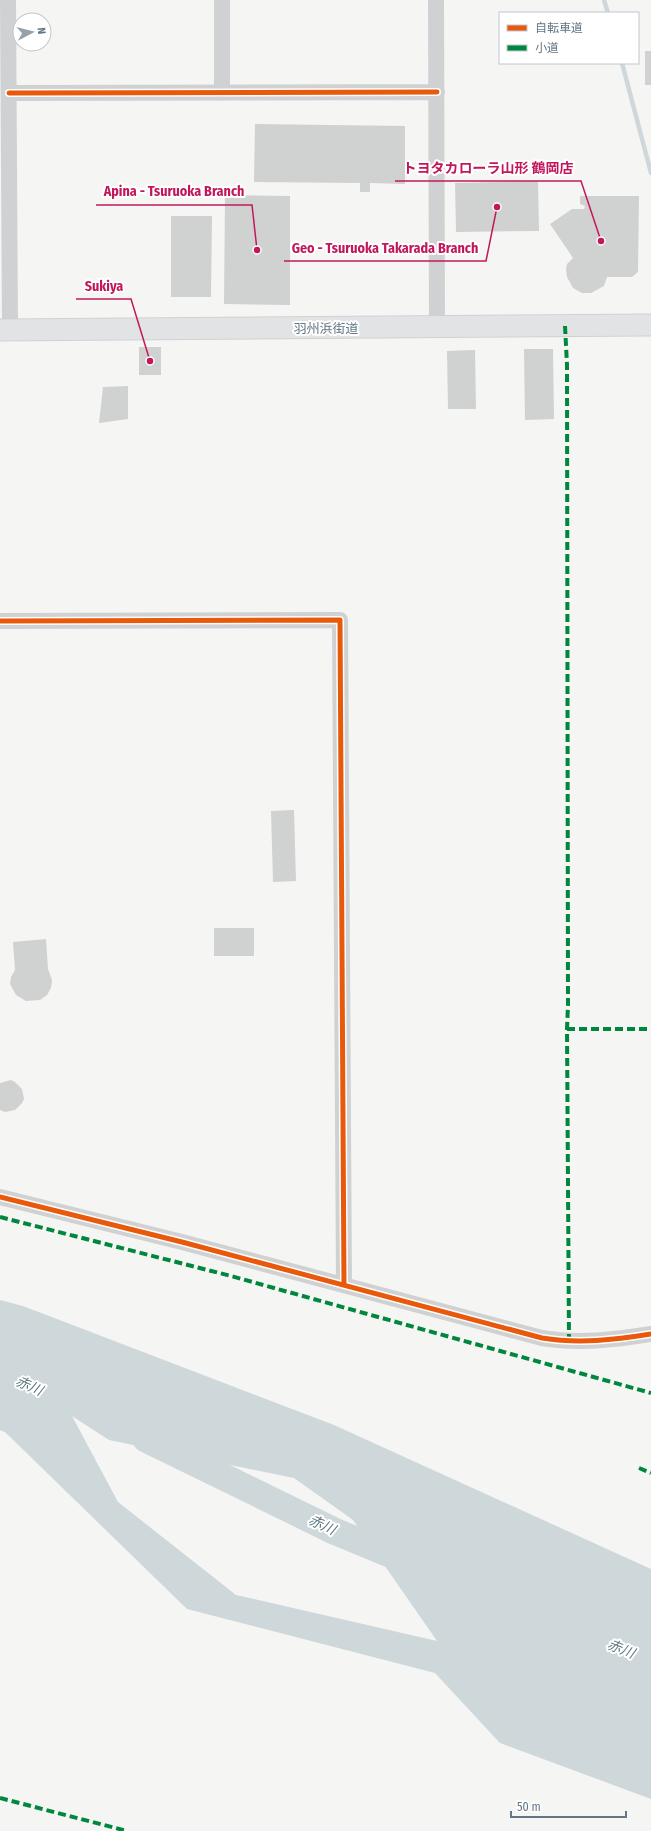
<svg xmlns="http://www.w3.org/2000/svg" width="651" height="1831" viewBox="0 0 651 1831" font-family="'Fira Sans Condensed','Noto Sans JP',sans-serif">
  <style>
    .water { fill: #ced7da; fill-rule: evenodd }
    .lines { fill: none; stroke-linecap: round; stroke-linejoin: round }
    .stream { stroke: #ced7da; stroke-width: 4.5 }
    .river { stroke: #ced7da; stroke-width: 27 }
    .building { fill: #d0d2d1 }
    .major-casing { stroke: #d0d2d2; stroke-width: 23 }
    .minor { stroke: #d0d1d2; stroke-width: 16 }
    .major { stroke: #e2e3e4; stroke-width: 21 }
    .quiet { stroke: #00873e; stroke-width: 4; stroke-dasharray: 8 4; stroke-linecap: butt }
    .cycleway-casing { stroke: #fff; stroke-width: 8 }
    .cycleway { stroke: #e8590c; stroke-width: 5 }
    .labels { text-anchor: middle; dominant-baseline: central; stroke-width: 4; stroke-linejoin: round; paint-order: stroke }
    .street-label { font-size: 13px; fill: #627686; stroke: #fff }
    .water-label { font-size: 14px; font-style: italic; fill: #5d7983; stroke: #fff }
    .leader { fill: none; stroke: #c2185b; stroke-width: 1.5 }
    .callout-dot { fill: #c2185b; stroke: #fff; stroke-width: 1.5 }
    .callout-label { font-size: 14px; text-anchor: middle; font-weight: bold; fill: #c2185b; stroke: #fff; stroke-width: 4; stroke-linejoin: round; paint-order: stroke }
  </style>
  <rect width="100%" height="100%" fill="#f5f5f3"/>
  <path class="water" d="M0 1300 23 1306 334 1425 651 1569V1799L500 1743 435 1673 187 1609 5 1432 0 1430ZM72 1416 109 1440 294 1478 353 1520 437 1641 236 1595 118 1502Z"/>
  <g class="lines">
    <path class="stream" d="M604 0 608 13
      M622 63 651 173"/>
    <path class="river" d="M146 1439 334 1531 404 1560"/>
  </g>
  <path class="building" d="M645 51H651V85H645Z
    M255 124 405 126V184L370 183V192H360V183L254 182Z
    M538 181 539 231 456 232 455 183Z
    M225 195 290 196V305L224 304Z
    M580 196H639L638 272 632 277H607L604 286 591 293H582L573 288 567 277 566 269 567 264 573 258 550 224 572 209H584L585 206 580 204Z
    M171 216H212L211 297H171Z
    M139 347H161V375H139Z
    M524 349H553L554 419 525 420Z
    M475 350 476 409H448L447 351Z
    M128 386V419L99 423 103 387Z
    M294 810 296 881 273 882 271 811Z
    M214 928H254V956H214Z
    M46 939 48 969 52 980 51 988 47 995 40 1000 26 1001 16 995 10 984 11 977 15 970 13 942Z
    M11 1080 15 1082 22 1089 24 1099 22 1103 15 1110 5 1112 0 1110V1083Z"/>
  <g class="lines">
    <defs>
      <path id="major" d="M0 330 651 325"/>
    </defs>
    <use href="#major" class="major-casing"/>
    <path class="minor" d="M8 0 10 330
      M222 0V93
      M436 0 437 327
      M9 93 437 92
      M0 621 340 620 344 1285
      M0 1197 182 1242 542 1338C579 1344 614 1340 651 1334"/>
    <use href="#major" class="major"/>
    <path class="quiet" d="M565 326 567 365 568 1005 567 1029 569 1341
      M567 1029H651
      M0 1217 231 1276 651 1393
      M639 1468 651 1473
      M0 1798 127 1831"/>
    <defs>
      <path id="cycleway" d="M9 93 437 92
        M0 621 340 620 344 1285
        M0 1197 182 1242 542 1338C579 1344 614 1340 651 1334"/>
    </defs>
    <use href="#cycleway" class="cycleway-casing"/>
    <use href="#cycleway" class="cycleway"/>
  </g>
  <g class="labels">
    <g class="street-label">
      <text x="326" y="328">羽州浜街道</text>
    </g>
    <g class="water-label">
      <text transform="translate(29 1386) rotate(24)">赤川</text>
      <text transform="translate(322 1525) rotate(25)">赤川</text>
      <text transform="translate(621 1649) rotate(22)">赤川</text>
    </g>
  </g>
  <path class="leader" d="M601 241L581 181H395M257 250L252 205H96M497 207L486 261H284M150 361L131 299H76"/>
  <g class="callout-dot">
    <circle cx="601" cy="241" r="4"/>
    <circle cx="257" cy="250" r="4"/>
    <circle cx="497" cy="207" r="4"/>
    <circle cx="150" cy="361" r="4"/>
  </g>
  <g class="callout-label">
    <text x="488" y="173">トヨタカローラ山形 鶴岡店</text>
    <text x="174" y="196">Apina - Tsuruoka Branch</text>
    <text x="385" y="253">Geo - Tsuruoka Takarada Branch</text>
    <text x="104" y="291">Sukiya</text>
  </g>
  <rect x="499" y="12" width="140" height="52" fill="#ffffff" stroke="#c0c8cf"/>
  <rect x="507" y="25" width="20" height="6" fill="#e8590c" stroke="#c0c8cf"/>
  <text x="535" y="32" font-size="12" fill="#627686">自転車道</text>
  <rect x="507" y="45" width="20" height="6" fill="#00873e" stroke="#c0c8cf"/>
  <text x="535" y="52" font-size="12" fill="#627686">小道</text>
  <g transform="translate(32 32) rotate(83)"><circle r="19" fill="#ffffff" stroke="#c0c8cf"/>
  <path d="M0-3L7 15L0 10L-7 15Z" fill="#95a2ac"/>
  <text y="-6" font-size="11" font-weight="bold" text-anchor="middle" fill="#627686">N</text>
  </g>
  <path d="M511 1811v6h115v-6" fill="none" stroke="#627686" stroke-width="2"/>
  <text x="517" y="1811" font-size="12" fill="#627686" stroke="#ffffff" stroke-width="3" paint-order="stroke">50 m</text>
</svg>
